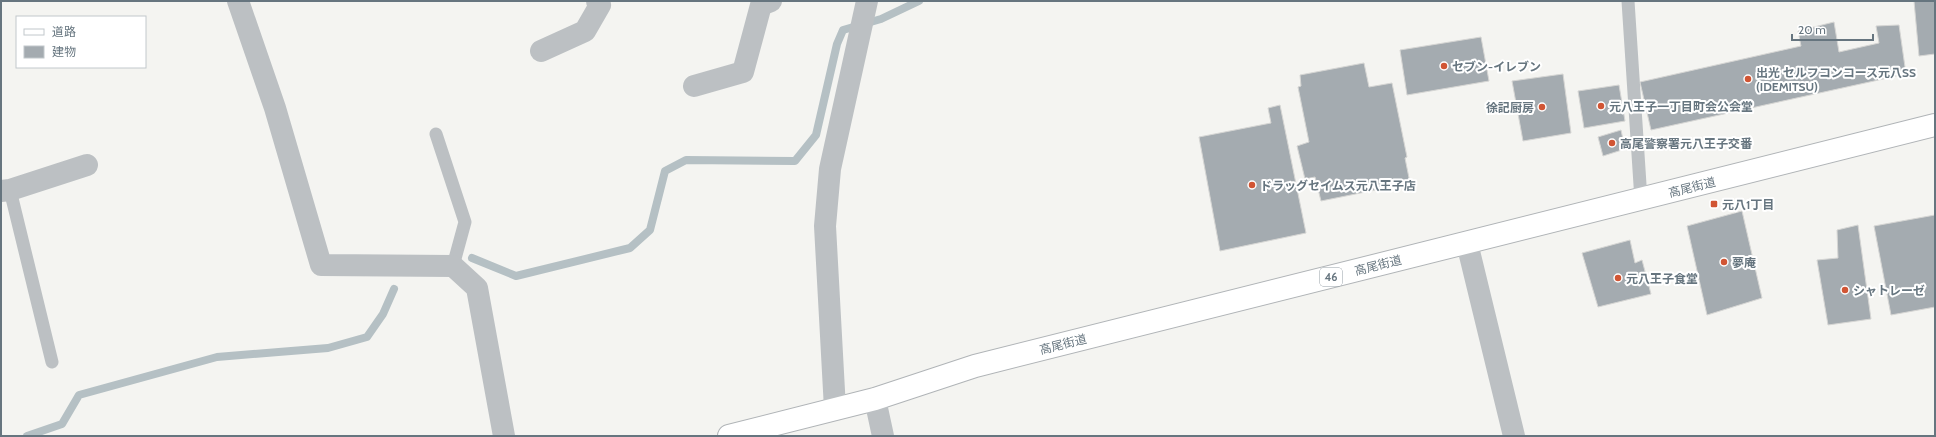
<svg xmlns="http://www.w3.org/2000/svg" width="1936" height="437" viewBox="0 0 1936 437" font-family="Cabin,'Noto Sans JP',sans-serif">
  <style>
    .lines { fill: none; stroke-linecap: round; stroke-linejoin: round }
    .stream { stroke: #b5c0c4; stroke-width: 8 }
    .building { fill: #a4abb0; stroke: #d6d6d4 }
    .primary-casing { stroke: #b0b4b7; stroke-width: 24 }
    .service { stroke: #bcc0c3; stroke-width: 13 }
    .minor { stroke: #bcc0c3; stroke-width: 22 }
    .primary { stroke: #fff; stroke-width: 22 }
    .poi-dot { fill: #d15534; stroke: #fff; stroke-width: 1.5 }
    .labels { text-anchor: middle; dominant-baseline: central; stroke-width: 4; stroke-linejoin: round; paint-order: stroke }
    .shield { fill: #fff; stroke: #949ea5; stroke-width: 1 }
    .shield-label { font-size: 11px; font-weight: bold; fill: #66757f }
    .poi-label { font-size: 12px; font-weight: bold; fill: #66757f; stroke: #fff; text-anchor: start }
    .street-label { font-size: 12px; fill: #66757f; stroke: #fff }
  </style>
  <rect width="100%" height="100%" fill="#f4f4f1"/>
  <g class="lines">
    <path class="stream" d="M472 258 516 276 630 248 650 230 665 171 686 160 795 161 816 135 837 44 843 30 881 19 919 1
      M27 436 62 424 79 395 217 357 328 348 367 337 383 314 394 289"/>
  </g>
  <path class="building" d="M1914 1H1935V54L1919 56Z
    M1834 22 1839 52 1879 43 1876 26 1899 25 1906 74 1651 130 1640 82 1801 46 1798 31Z
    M1481 37 1489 81 1407 95 1400 50Z
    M1364 63 1369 87 1392 83 1407 157 1405 158 1410 183 1321 201 1315 177 1305 179 1297 146 1309 142 1298 87 1301 86 1300 75Z
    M1563 74 1571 133 1523 141 1512 81Z
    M1619 85 1625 121 1584 128 1578 91Z
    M1280 105 1306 233 1220 251 1199 137 1271 123 1268 108Z
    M1621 130 1625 149 1603 156 1598 137Z
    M1742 211 1762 298 1707 315 1687 226Z
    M1935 215V307L1891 315 1874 226Z
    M1858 225 1871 319 1828 325 1817 260 1838 258 1837 230Z
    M1630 240 1635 263 1642 260 1651 294 1598 307 1582 253Z"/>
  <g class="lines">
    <defs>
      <path id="primary" d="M729 436 875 399 975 366 1935 125"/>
    </defs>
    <use href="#primary" class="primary-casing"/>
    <path class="service" d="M1628 1 1641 200
      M436 134 465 222 453 266
      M10 190 52 362"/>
    <path class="minor" d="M238 1 275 108 321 265 453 266 477 288 504 436
      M541 51 585 31 600 5 597 1
      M694 86 743 72 761 5 771 1
      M1 191 10 190 87 165
      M1467 243 1514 436
      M875 399 883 436
      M835 409 825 226 830 169 867 1"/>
    <use href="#primary" class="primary"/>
  </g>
  <g class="poi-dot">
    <circle cx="1444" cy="66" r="4"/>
    <circle cx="1748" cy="79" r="4"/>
    <circle cx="1601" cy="106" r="4"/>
    <circle cx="1542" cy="107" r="4"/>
    <circle cx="1612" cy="143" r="4"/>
    <circle cx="1252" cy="185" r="4"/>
    <rect x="1710" y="200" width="8" height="8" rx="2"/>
    <circle cx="1724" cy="262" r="4"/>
    <circle cx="1618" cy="278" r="4"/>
    <circle cx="1845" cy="290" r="4"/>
  </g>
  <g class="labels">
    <rect class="shield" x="1320" y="268" width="22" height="18" rx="3"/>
    <g class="shield-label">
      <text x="1331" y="277">46</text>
    </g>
    <g class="poi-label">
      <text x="1452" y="66">セブン-イレブン</text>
      <text x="1756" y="72">出光 セルフコンコース元八SS<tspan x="1756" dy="14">(IDEMITSU)</tspan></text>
      <text x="1609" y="106">元八王子一丁目町会公会堂</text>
      <text x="1534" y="107" text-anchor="end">徐記厨房</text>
      <text x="1620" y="143">高尾警察署元八王子交番</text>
      <text x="1260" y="185">ドラッグセイムス元八王子店</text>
      <text x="1722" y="204">元八1丁目</text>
      <text x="1732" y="262">夢庵</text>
      <text x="1626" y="278">元八王子食堂</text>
      <text x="1853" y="290">シャトレーゼ</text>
    </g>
    <g class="street-label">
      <text transform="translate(1692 187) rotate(-14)">高尾街道</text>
      <text transform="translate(1378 265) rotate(-14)">高尾街道</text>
      <text transform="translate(1063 344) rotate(-14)">高尾街道</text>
    </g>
  </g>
  <rect width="1936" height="437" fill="none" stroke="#66757f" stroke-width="4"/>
  <rect x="16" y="16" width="130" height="52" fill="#ffffff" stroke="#c2c8cc"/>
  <rect x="24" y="29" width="20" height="6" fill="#ffffff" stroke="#c2c8cc"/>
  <text x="52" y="36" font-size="12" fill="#66757f">道路</text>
  <rect x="24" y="46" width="20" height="12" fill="#a4abb0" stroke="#c2c8cc"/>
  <text x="52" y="56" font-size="12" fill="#66757f">建物</text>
  <path d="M1792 34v6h81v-6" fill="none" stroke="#66757f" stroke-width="2"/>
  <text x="1798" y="34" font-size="12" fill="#66757f" stroke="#ffffff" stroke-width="3" paint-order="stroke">20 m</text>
</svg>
